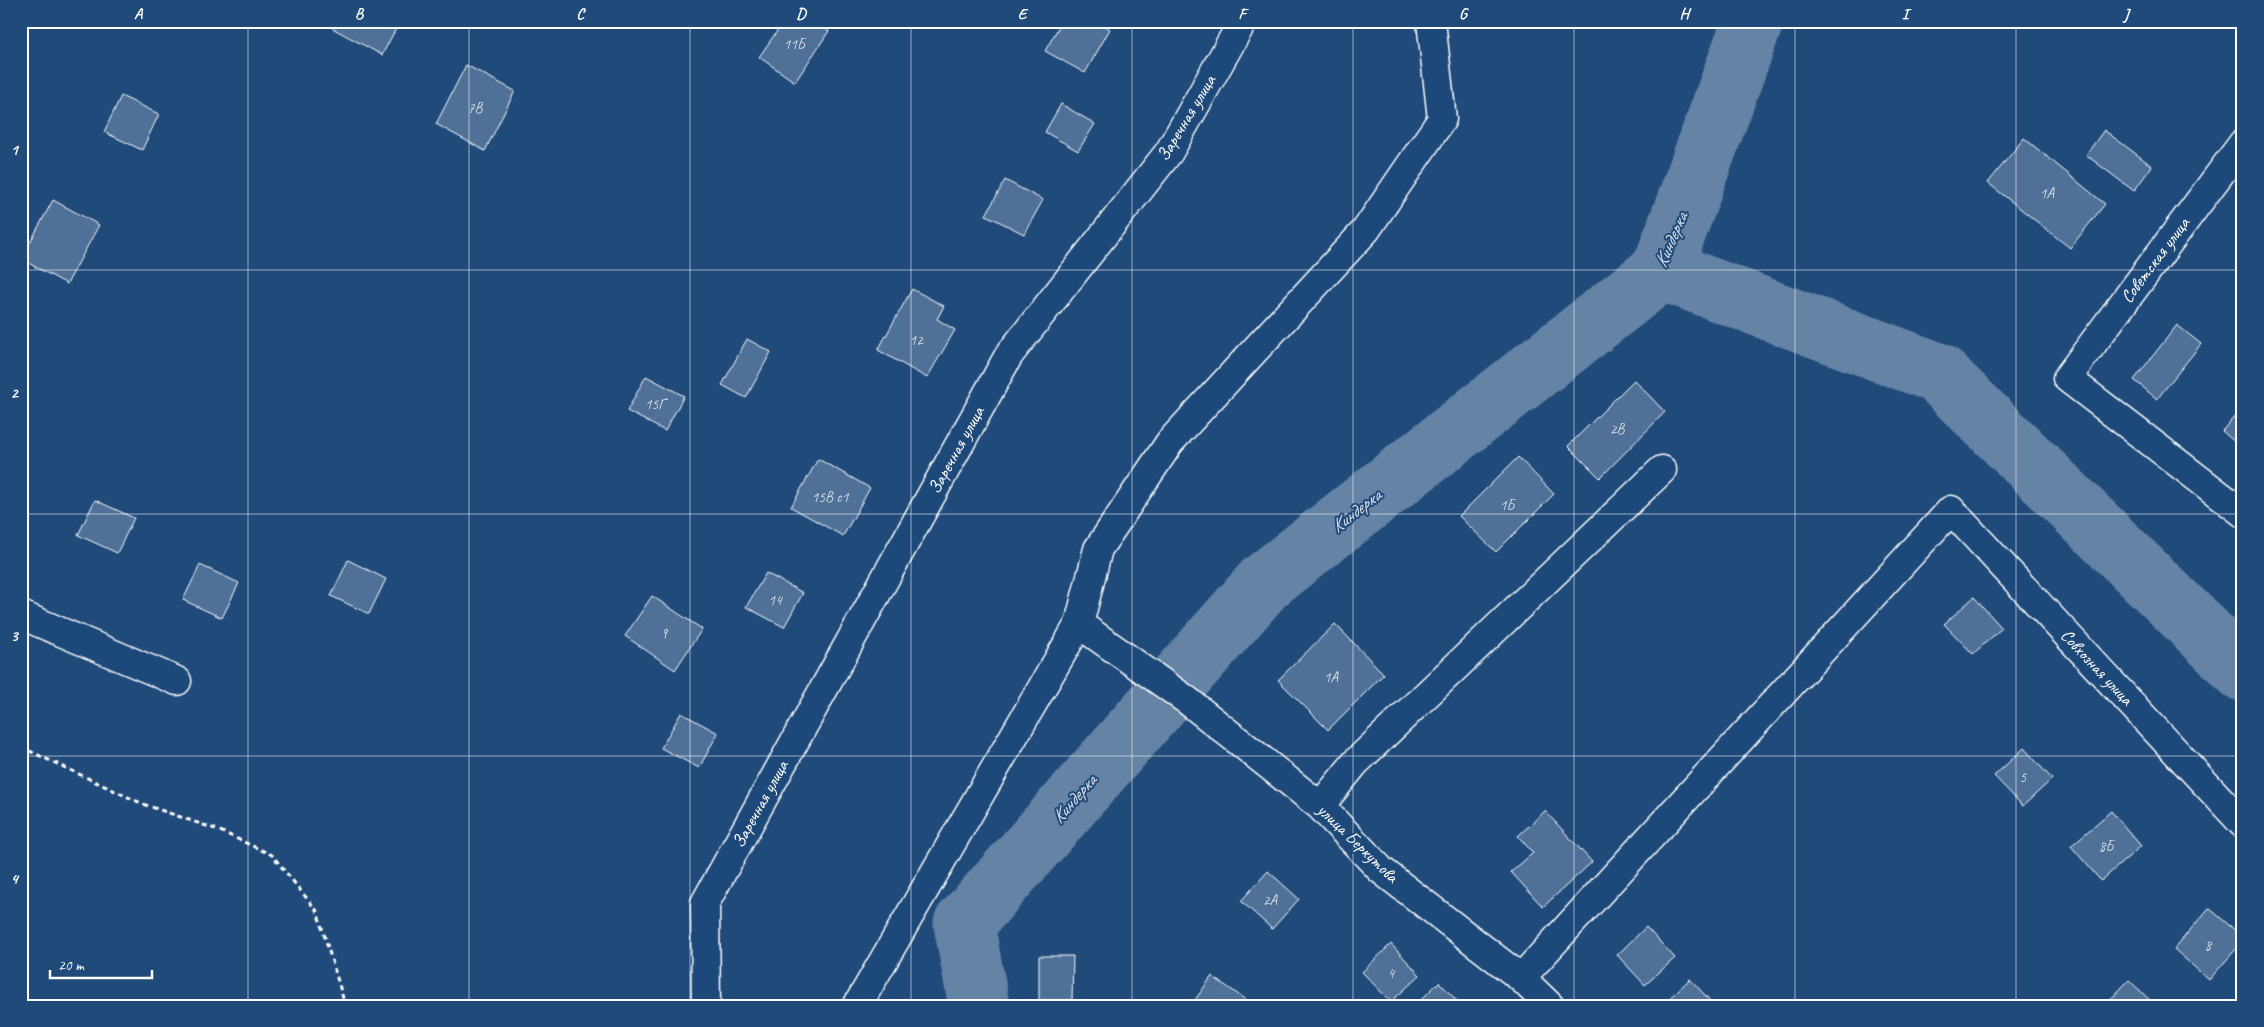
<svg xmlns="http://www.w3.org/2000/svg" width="2264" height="1027" viewBox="0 0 2264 1027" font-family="Caveat,sans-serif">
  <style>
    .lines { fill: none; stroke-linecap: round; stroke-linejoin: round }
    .river { stroke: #6583a4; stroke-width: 61 }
    .building { fill: #507197; stroke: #fff }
    .minor-casing { stroke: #fff; stroke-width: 31 }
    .path { stroke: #fff; stroke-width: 3; stroke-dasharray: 5 4; stroke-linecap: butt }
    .minor { stroke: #1f4a7a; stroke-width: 28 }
    .grid { fill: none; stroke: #fff; stroke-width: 1; stroke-opacity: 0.55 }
    .labels { text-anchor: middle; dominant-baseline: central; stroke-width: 4; stroke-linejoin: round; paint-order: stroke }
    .number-label { font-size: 15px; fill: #d3dce5 }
    .street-label { font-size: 18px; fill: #fff; stroke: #1f4a7a }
    .water-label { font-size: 19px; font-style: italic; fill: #d8e0e8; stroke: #1f4a7a }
    .neatline { fill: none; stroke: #fff; stroke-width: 2 }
    .grid-label { font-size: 16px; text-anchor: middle; font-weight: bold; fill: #fff }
  </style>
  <rect width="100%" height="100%" fill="#1f4a7a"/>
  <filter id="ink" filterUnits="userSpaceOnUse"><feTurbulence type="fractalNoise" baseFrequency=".02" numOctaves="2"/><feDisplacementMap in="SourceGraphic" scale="10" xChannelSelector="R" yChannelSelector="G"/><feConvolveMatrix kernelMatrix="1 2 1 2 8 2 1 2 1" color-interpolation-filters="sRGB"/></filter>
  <g filter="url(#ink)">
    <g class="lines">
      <path class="river" d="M1662 270 1938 373 2243 671
        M979 1006 964 924 1265 582 1662 270 1753 21"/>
    </g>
    <path class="building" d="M336 21H400L382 55 332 28Z
      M784 21H814L829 31 795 82 759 57Z
      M1062 21H1097L1110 29 1085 73 1045 51Z
      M466 65 515 91 485 151 436 124Z
      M121 96 159 114 142 150 104 132Z
      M1061 104 1095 124 1078 151 1045 132Z
      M2104 130 2152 166 2134 191 2086 155Z
      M2024 138 2105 204 2070 248 1988 183Z
      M1005 180 1043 200 1024 234 986 215Z
      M53 200 99 225 67 284 21 259Z
      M912 289 944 306 937 319 955 330 927 378 878 350Z
      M2177 325 2201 344 2157 399 2134 380Z
      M747 339 771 352 746 398 722 385Z
      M646 376 684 396 665 431 627 411Z
      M1634 380 1665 412 1600 478 1568 446Z
      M2243 407V449L2222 431Z
      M1518 457 1554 494 1496 552 1459 516Z
      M818 459 870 488 843 536 791 507Z
      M95 500 134 518 117 553 78 535Z
      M348 560 386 579 369 614 331 596Z
      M200 565 239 583 222 618 183 600Z
      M766 573 803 593 784 627 746 607Z
      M652 596 702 629 675 670 625 636Z
      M1974 597 2002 628 1973 654 1944 624Z
      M1335 624 1384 674 1328 730 1278 680Z
      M681 713 718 733 699 768 661 748Z
      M2024 748 2052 779 2023 806 1994 776Z
      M1545 811 1592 862 1543 907 1511 872 1533 853 1518 836Z
      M2111 811 2141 846 2101 881 2071 846Z
      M1268 871 1299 899 1272 929 1241 901Z
      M2209 908 2243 937V941L2209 980 2174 949Z
      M1646 927 1675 958 1645 985 1617 955Z
      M1391 944 1420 975 1391 1002 1362 972Z
      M1039 956H1073L1072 1000H1039Z
      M1212 976 1253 1005V1006H1203L1195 1000Z
      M1690 979 1715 1006H1661Z
      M2129 980 2156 1006H2104Z
      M1439 982 1462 1006H1415Z"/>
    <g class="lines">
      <defs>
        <path id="minor" d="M2243 143 2067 378 2243 513
          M21 615 177 681
          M1079 624 1188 701 1320 806 1381 870 1521 978 1550 1006
          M1320 806 1356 762 1662 470
          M1521 978 1951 510 2243 824
          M706 1006 705 903 1009 355 1169 152 1243 21
          M857 1006 1079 624 1098 549 1170 442 1366 230 1442 119 1431 21"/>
      </defs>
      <use href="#minor" class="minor-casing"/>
      <path class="path" d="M21 747 143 804 218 830 272 855 317 911 343 998 351 1006"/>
      <use href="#minor" class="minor"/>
    </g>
  </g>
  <path class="grid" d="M248 21V1006M469 21V1006M690 21V1006M911 21V1006M1132 21V1006M1353 21V1006M1574 21V1006M1795 21V1006M2016 21V1006M21 270H2243M21 514H2243M21 756H2243"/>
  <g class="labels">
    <g class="number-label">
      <text x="794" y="44">11Б</text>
      <text x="475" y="108">7В</text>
      <text x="2047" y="193">1А</text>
      <text x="916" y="340">12</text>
      <text x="655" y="404">15Г</text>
      <text x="1617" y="429">2В</text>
      <text x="830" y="497">15В с1</text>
      <text x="1507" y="505">1Б</text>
      <text x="775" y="600">14</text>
      <text x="664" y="633">9</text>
      <text x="1331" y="677">1А</text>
      <text x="2023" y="777">5</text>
      <text x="2106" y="846">8Б</text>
      <text x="1270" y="900">2А</text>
      <text x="2208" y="945">8</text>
      <text x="1391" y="973">4</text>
    </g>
    <g class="street-label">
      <text transform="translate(1186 118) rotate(-59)">Заречная улица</text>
      <text transform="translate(2155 260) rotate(-53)">Советская улица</text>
      <text transform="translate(956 450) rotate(-61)">Заречная улица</text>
      <text transform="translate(2097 667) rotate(47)">Совхозная улица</text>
      <text transform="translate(760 804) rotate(-61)">Заречная улица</text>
      <text transform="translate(1358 843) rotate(44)">улица Беркутова</text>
    </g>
    <g class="water-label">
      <text transform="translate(1671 240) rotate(-67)">Киндерка</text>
      <text transform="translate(1356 511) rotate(-38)">Киндерка</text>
      <text transform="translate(1074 799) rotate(-49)">Киндерка</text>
    </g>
  </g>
  <rect width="2264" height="1027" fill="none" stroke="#1f4a7a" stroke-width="55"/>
  <path d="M50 970v8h102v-8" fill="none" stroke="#ffffff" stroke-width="2.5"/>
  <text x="58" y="970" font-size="15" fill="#ffffff" stroke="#1f4a7a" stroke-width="4" paint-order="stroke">20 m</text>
  <rect x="28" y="28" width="2208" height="972" class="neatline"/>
  <g class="grid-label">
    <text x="138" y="19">A</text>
    <text x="359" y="19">B</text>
    <text x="580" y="19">C</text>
    <text x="801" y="19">D</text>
    <text x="1022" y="19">E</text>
    <text x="1242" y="19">F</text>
    <text x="1463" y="19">G</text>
    <text x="1684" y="19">H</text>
    <text x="1905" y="19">I</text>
    <text x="2126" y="19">J</text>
    <text x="14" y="155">1</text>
    <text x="14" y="398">2</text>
    <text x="14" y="641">3</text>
    <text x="14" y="884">4</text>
  </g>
</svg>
